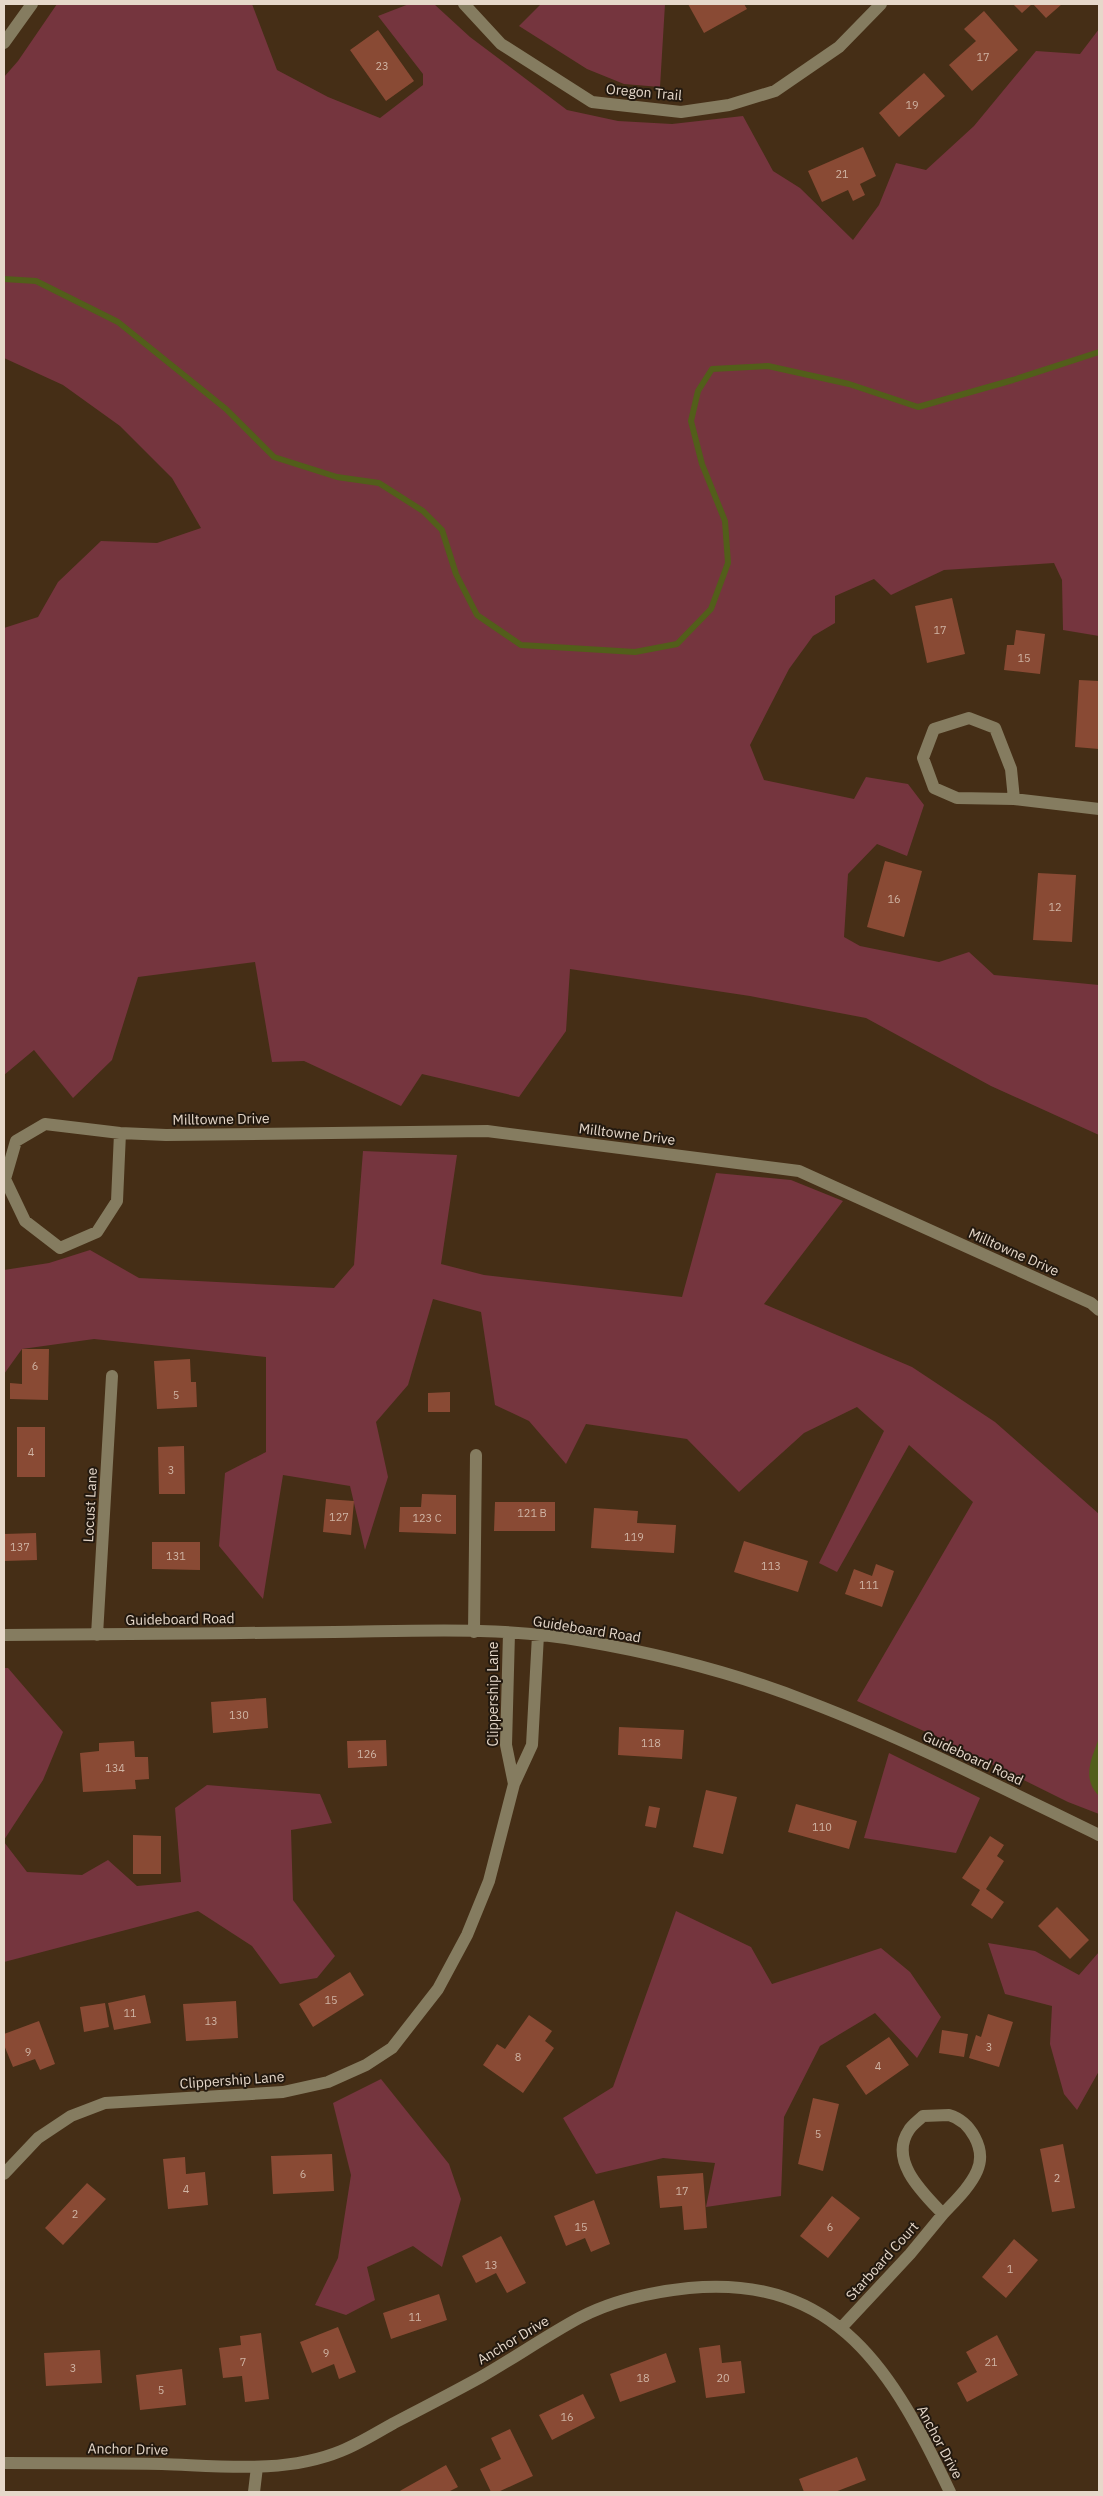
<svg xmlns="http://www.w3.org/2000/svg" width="1103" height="2496" viewBox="0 0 1103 2496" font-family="'IBM Plex Sans',sans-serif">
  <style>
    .green { fill: #75353e }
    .water { fill: #525e1a }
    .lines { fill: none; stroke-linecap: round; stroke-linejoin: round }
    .stream { stroke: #525e1a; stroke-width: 6 }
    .building { fill: #894a34 }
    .minor { stroke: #857c60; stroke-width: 12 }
    .labels { text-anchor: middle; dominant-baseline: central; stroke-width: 4; stroke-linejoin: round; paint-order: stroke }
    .number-label { font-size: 11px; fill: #cfb4a4 }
    .street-label { font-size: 14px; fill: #e6d8ca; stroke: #23190f }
  </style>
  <rect width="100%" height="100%" fill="#452e16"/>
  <path class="green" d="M57 4H252L277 70 328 97 380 118 423 85V74L378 16 409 4H434L470 37 567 110 618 121 672 124 743 116 773 171 800 188 853 240 879 205 896 163 926 170 974 126 1036 51 1080 54 1099 29V636L1063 630 1062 580 1054 563 944 570 891 595 874 579 835 596V623L813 636 789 669 750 745 764 780 854 799 866 777 908 784 924 805 907 856 877 844 848 874 844 937 860 946 939 962 969 952 994 975 1099 985V1135L991 1086 866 1018 750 996 570 969 566 1031 519 1097 422 1074 401 1106 304 1061 272 1062 255 962 138 977 112 1060 73 1098 34 1050 4 1075V628L38 617 58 582 101 541 157 543 201 528 172 478 120 426 63 385 4 358V77L18 61Z
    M541 4H665L660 87 624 84 587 69 519 26Z
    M363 1151 457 1155 441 1264 484 1275 682 1297 716 1173 791 1180 843 1201 764 1304 912 1367 995 1422 1099 1514V1814L1068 1802 935 1736 857 1701 973 1502 909 1445 837 1572 819 1563 884 1431 857 1407 804 1433 739 1492 687 1439 586 1424 566 1464 529 1421 495 1405 481 1312 433 1299 408 1385 376 1422 388 1477 365 1550 350 1486 283 1475 263 1599 219 1546 225 1473 266 1452V1357L94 1339 22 1349 4 1374V1270L49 1263 90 1250 139 1278 334 1288 354 1265Z
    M4 1668H8L63 1732 43 1780 4 1840Z
    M889 1753 980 1798 956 1853 864 1838Z
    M207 1785 320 1794 332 1823 291 1830 293 1900 335 1956 317 1978 280 1984 252 1946 198 1911 4 1962V1842L27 1872 82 1875 108 1860 137 1886 181 1882 175 1808Z
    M676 1911 751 1947 772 1984 881 1948 910 1972 941 2017 917 2058 875 2013 820 2046 784 2117 781 2196 706 2207 715 2163 663 2158 596 2174 563 2118 613 2087Z
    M988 1943 1035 1951 1079 1975 1099 1952V2071L1077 2110 1064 2094 1050 2044 1052 2006 1005 1994Z
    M381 2079 449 2164 461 2199 442 2267 413 2246 367 2267 375 2300 346 2315 315 2305 338 2258 351 2175 333 2103Z"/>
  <path class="water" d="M1099 1738V1796C1081 1778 1092 1758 1099 1738Z"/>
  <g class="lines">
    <path class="stream" d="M4 279 36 281 118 322 226 409 274 457 337 477 379 483 423 511 442 530 456 574 477 615 521 645 635 652 677 644 711 609 728 563 725 521 702 464 691 421 698 391 712 369 768 366 849 384 918 407 1013 380 1099 352"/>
  </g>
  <path class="building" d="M688 4H744L747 9 704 33Z
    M1013 4H1032L1022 13Z
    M1033 4H1062L1046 18Z
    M984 11 1018 50 972 91 949 65 976 41 964 29Z
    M378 30 414 81 386 101 350 50Z
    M924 73 945 96 899 137 879 113Z
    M863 147 876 176 860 184 865 195 853 201 848 190 822 202 808 171Z
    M952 598 965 654 927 663 915 606Z
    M1016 630 1045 634 1040 674 1004 670 1007 645H1014Z
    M1079 680 1099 681V749L1075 747Z
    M885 861 922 871 904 937 867 927Z
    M1038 873 1076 875 1072 942 1033 940Z
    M22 1349H49L48 1400 10 1399V1383L22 1384Z
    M190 1359 191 1382H196L197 1407 157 1409 154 1361Z
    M450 1392V1412H428V1393Z
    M17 1427H45V1477H17Z
    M184 1446 185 1494H159L158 1447Z
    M422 1494 456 1495V1534L399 1532 400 1507H421Z
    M326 1499 354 1501 351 1535 323 1532Z
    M495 1502H555V1531H494Z
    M594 1508 638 1511 637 1523 676 1525 674 1553 591 1548Z
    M36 1533 37 1560 4 1561V1534Z
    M744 1541 808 1561 798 1592 734 1572Z
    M152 1542H200V1570L152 1569Z
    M876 1564 894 1571 882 1607 845 1594 854 1569 872 1576Z
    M266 1698 268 1728 213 1733 211 1702Z
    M619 1727 684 1730 682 1759 618 1755Z
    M386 1740 387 1766 348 1768 347 1741Z
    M134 1741 135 1757H148L149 1779 135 1780 136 1789 83 1792 80 1753 99 1751V1743Z
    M706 1790 737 1797 723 1854 693 1847Z
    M796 1804 857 1821 849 1849 788 1832Z
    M649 1806 660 1808 656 1828 645 1826Z
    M133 1835 161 1836V1874H133Z
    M990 1836 1004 1845 997 1856 1004 1861 986 1889 1004 1902 992 1919 971 1905 980 1890 962 1878Z
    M1057 1907 1089 1940 1070 1959 1038 1926Z
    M350 1972 364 1995 313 2027 299 2004Z
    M145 1995 151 2023 114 2030 108 2003Z
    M236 2001 238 2038 186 2041 183 2004Z
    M105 2003 109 2027 84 2032 80 2007Z
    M988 2014 1013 2022 999 2067 969 2058 976 2035 981 2037Z
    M529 2015 552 2031 545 2041 554 2048 523 2093 483 2065 497 2044 505 2049Z
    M39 2021 55 2064 40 2070 35 2059 13 2067 4 2045V2034Z
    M942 2030 968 2034 964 2057 939 2053Z
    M889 2037 909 2065 866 2095 846 2066Z
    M813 2098 839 2104 823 2171 798 2164Z
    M1063 2144 1075 2208 1052 2212 1040 2149Z
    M332 2154 334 2191 273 2194 271 2156Z
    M185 2157 186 2174 205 2172 208 2205 168 2209 163 2159Z
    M703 2173 707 2228 684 2230 682 2206 660 2208 657 2176Z
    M87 2183 106 2199 63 2245 45 2228Z
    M832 2196 860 2218 828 2258 800 2236Z
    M594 2200 610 2244 591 2252 585 2238 566 2246 554 2216Z
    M501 2236 526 2283 507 2293 496 2273 476 2283 462 2256Z
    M1014 2239 1038 2260 1006 2298 982 2277Z
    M439 2294 447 2320 391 2339 383 2313Z
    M338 2327 356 2372 339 2379 334 2364 312 2373 300 2342Z
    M261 2333 269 2399 245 2402 242 2376 223 2378 219 2348 241 2345 240 2336Z
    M997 2335 1018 2375 967 2402 957 2383 977 2372 966 2352Z
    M720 2345 722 2363 741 2361 745 2393 706 2398 699 2348Z
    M100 2350 102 2383 46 2386 44 2353Z
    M666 2353 676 2382 620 2402 610 2374Z
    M182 2369 186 2405 140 2410 136 2375Z
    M583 2394 595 2418 552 2440 539 2415Z
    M510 2429 533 2476 498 2492H491L480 2469 501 2459 491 2438Z
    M857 2457 866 2480 835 2492H804L799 2479Z
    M446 2465 458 2487 448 2492H398Z"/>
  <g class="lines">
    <path class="minor" d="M464 4 501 44 592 102 681 112 729 105 775 91 839 47 881 4
      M4 43 32 4
      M1014 799 1011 769 995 728 969 718 934 729 923 758 934 788 957 798 1014 799 1099 809
      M120 1133 117 1201 97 1232 60 1248 25 1221 5 1179 16 1141 45 1124 120 1133 166 1135 487 1131 799 1171 1091 1303 1099 1310
      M474 1632 476 1455
      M509 1633 506 1745 514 1784
      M4 1635C114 1635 224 1633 334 1632 417 1631 502 1626 584 1641 660 1654 738 1674 809 1702 908 1740 1004 1789 1099 1835
      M97 1635 112 1376
      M949 2115C970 2121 987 2149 977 2171 970 2187 955 2201 943 2214 924 2194 888 2161 909 2130 912 2125 919 2120 923 2116Z
      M4 2174 38 2138 71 2116 105 2103 283 2092 328 2082 366 2065 392 2048 438 1989 467 1935 489 1881 514 1784 532 1745 538 1635
      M841 2328 910 2254 943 2214
      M4 2463C57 2463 109 2463 162 2464 221 2466 285 2474 341 2451 359 2444 376 2433 394 2423 423 2408 452 2393 481 2377 514 2358 546 2336 579 2318 613 2300 651 2292 689 2288 838 2274 894 2374 950 2492
      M254 2492 257 2467"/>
  </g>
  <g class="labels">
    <g class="number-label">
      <text x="983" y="57">17</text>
      <text x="382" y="66">23</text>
      <text x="912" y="105">19</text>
      <text x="842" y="174">21</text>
      <text x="940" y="630">17</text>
      <text x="1024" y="658">15</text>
      <text x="894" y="899">16</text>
      <text x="1055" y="907">12</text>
      <text x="35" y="1366">6</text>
      <text x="176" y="1395">5</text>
      <text x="31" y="1452">4</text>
      <text x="171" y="1470">3</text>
      <text x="532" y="1513">121 B</text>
      <text x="339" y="1517">127</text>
      <text x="427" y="1518">123 C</text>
      <text x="634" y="1537">119</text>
      <text x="20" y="1547">137</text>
      <text x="176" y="1556">131</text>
      <text x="771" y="1566">113</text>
      <text x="869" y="1585">111</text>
      <text x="239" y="1715">130</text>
      <text x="651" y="1743">118</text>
      <text x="367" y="1754">126</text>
      <text x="115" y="1768">134</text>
      <text x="822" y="1827">110</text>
      <text x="331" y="2000">15</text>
      <text x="130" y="2013">11</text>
      <text x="211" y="2021">13</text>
      <text x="989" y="2047">3</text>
      <text x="28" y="2052">9</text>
      <text x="518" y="2057">8</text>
      <text x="878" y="2066">4</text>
      <text x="818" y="2134">5</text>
      <text x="303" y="2174">6</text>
      <text x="1057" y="2178">2</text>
      <text x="186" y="2189">4</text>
      <text x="682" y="2191">17</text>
      <text x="75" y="2214">2</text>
      <text x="581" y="2227">15</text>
      <text x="830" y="2227">6</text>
      <text x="491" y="2265">13</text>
      <text x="1010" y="2269">1</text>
      <text x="415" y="2317">11</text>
      <text x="326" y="2353">9</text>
      <text x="243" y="2362">7</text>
      <text x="991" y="2362">21</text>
      <text x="73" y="2368">3</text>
      <text x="643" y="2378">18</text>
      <text x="723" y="2378">20</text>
      <text x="161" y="2390">5</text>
      <text x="567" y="2417">16</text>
    </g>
    <g class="street-label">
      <text transform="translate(644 92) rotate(5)">Oregon Trail</text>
      <text transform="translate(221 1119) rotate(-1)">Milltowne Drive</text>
      <text transform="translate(627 1134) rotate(7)">Milltowne Drive</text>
      <text transform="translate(1014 1252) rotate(24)">Milltowne Drive</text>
      <text transform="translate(90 1505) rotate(-87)">Locust Lane</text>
      <text transform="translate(180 1619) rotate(-1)">Guideboard Road</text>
      <text transform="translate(587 1629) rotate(9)">Guideboard Road</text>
      <text transform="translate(493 1694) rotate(-90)">Clippership Lane</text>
      <text transform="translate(973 1758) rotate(25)">Guideboard Road</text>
      <text transform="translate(232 2080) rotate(-4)">Clippership Lane</text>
      <text transform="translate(882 2261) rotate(-48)">Starboard Court</text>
      <text transform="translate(513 2340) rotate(-31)">Anchor Drive</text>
      <text transform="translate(940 2442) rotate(62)">Anchor Drive</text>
      <text transform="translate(128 2449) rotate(1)">Anchor Drive</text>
    </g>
  </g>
  <rect width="1103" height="2496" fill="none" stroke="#e6d8ca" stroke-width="10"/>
</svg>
